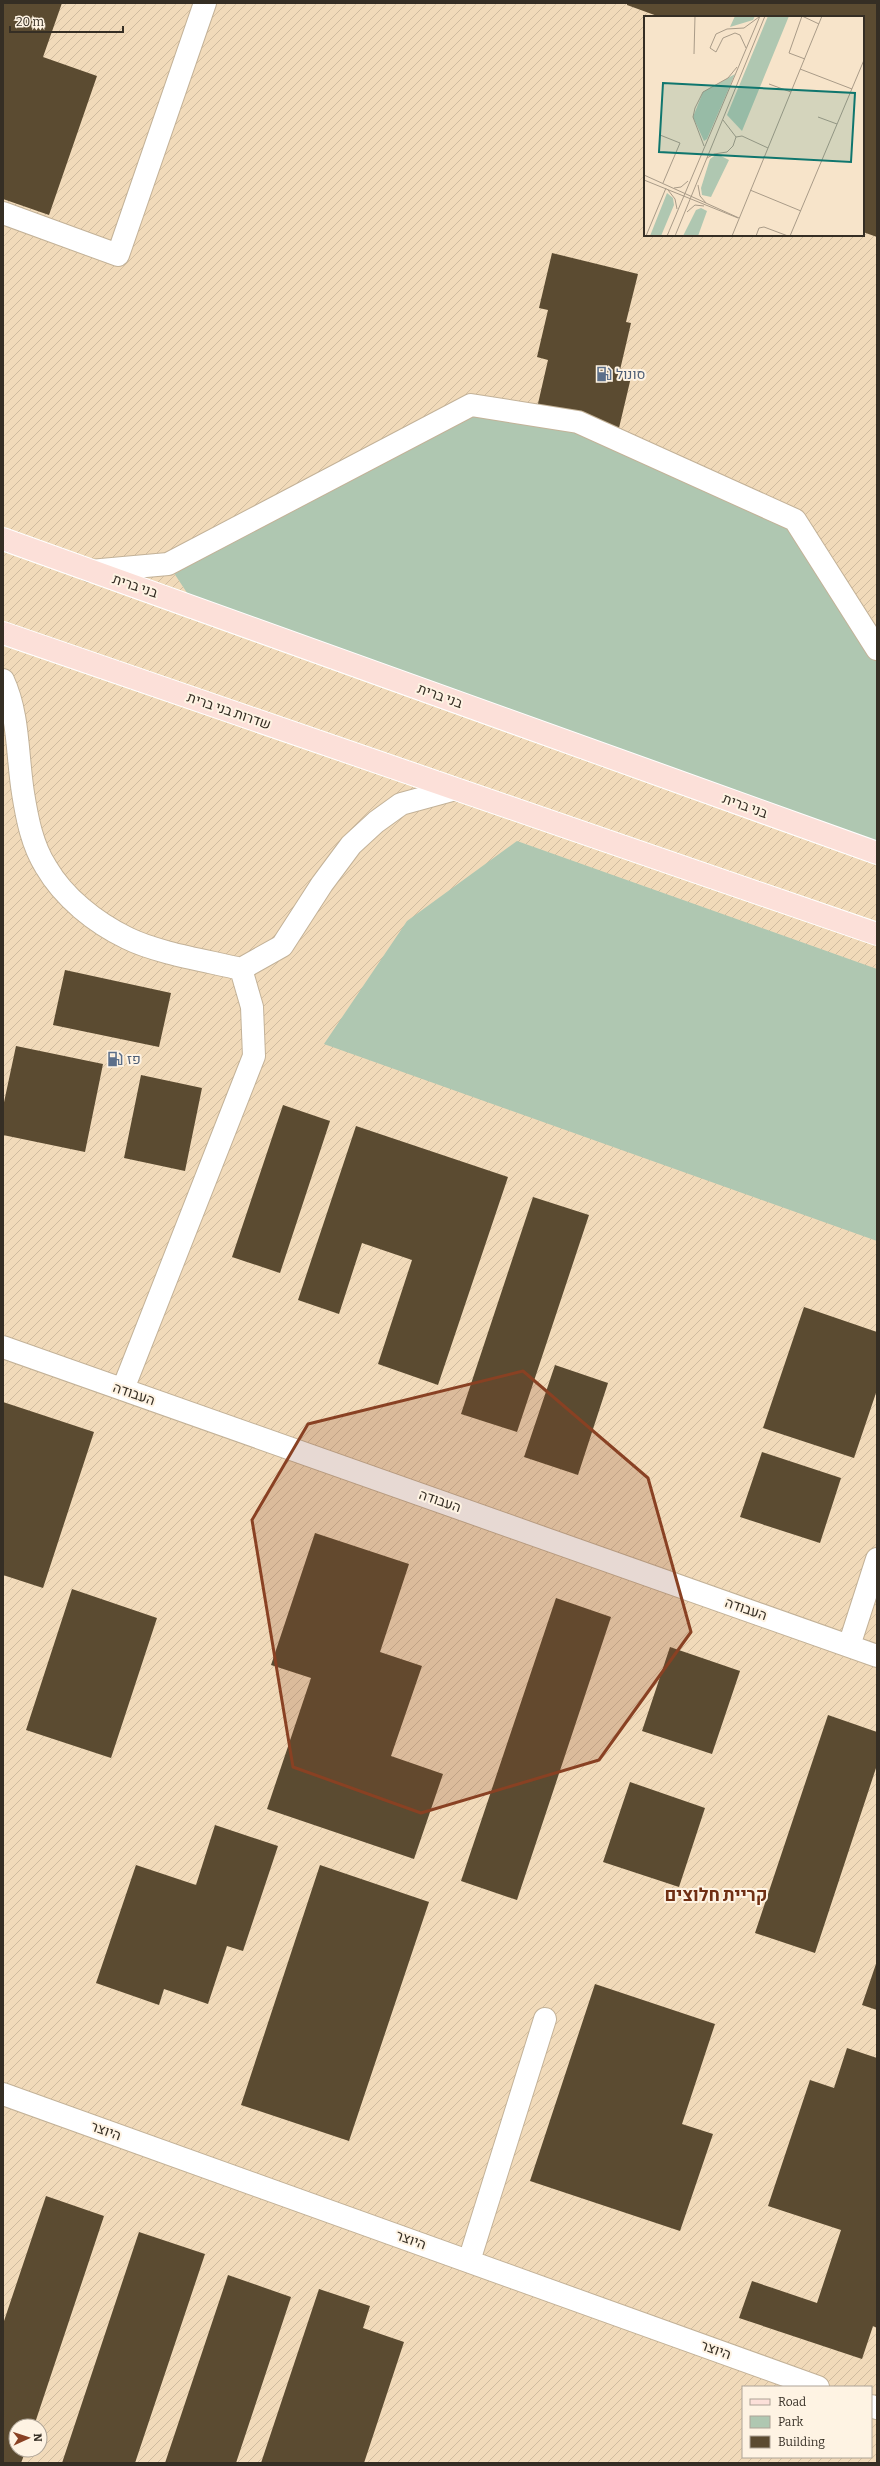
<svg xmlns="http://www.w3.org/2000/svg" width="880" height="2466" viewBox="0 0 880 2466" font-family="Bitter,Heebo,serif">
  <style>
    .industrial { fill: url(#industrial-furrows); fill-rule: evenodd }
    .green { fill: #afc7b1 }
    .building { fill: #5b4b31 }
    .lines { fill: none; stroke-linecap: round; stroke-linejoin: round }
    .minor-casing { stroke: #c3b298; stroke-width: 24 }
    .major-casing { stroke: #fff; stroke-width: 24 }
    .minor { stroke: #fff; stroke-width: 22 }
    .major { stroke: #fce0d9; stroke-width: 22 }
    .marked { fill: #894123; fill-opacity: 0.2; stroke: #894123; stroke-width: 3; stroke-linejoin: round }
    .labels { text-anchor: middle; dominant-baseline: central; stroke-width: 4; stroke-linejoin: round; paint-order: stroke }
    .service-label { font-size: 14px; fill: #4e5e75; stroke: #fef3e3; text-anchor: start }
    .street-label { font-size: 14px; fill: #352e24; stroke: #fef3e3 }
    .district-label { font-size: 18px; font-weight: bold; fill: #702f13; stroke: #fef3e3 }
    .inset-road { fill: none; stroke: #a99b88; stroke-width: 1 }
    .view { fill: #0f766e; fill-opacity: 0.15; stroke: #0f766e; stroke-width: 2 }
    .inset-edge { fill: none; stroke: #352e24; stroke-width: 2 }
  </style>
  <defs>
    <pattern id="industrial-furrows" width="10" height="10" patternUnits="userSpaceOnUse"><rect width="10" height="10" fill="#f1dab9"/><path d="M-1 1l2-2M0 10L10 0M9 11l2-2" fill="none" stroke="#cfbb9f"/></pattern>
  </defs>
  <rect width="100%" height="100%" fill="#f7e4ca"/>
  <path class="industrial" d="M3 3H877V2463H3ZM645 17H863V235H645ZM743 2387H871V2457H743ZM16 2426H40V2450H16Z"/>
  <path class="green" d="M471 405 578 422 795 520 877 649V855L197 608 168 564Z
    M517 841 877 969V1241L324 1044 407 921Z"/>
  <path class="building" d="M3 3H62L43 57 97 76 49 215 3 199Z
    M627 3H877V237L863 232V17H660L627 5Z
    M552 253 638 274 626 322 631 323 620 370 632 373 619 428 537 408 548 360 537 357 548 310 539 308Z
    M65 970 171 993 159 1047 53 1025Z
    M16 1046 103 1064 85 1152 3 1135V1107Z
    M141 1075 202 1088 185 1171 124 1158Z
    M283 1105 330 1121 280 1273 232 1257Z
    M356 1126 508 1177 438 1385 378 1364 412 1260 362 1243 339 1314 298 1300Z
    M533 1197 589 1215 517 1432 461 1414Z
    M804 1307 877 1332V1390L854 1458 763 1428Z
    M555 1365 608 1383 578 1475 524 1457Z
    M3 1402 94 1432 43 1588 3 1575Z
    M762 1452 841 1478 820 1543 740 1517Z
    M315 1533 409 1564 380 1652 422 1666 391 1756 443 1774 414 1859 267 1809 311 1678 271 1665Z
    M72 1589 157 1618 111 1758 26 1730Z
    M556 1598 611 1617 517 1900 461 1881Z
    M670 1647 740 1671 712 1754 642 1731Z
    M828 1715 877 1732V1765L815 1953 755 1933Z
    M630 1782 705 1808 679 1887 603 1862Z
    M215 1825 278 1846 243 1951 227 1946 208 2004 164 1989 159 2005 96 1983 136 1865 196 1885Z
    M320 1865 429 1902 349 2141 241 2105Z
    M877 1961V2010L862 2005Z
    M595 1984 715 2024 682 2124 713 2134 680 2231 530 2181Z
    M847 2048 877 2058V2328L873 2326 862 2359 739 2318 752 2281 817 2303 841 2230 768 2206 810 2080 834 2088Z
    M46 2196 104 2216 34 2426H16V2450H26L21 2463H3V2324Z
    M139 2232 205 2254 135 2463H62Z
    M228 2275 291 2297 236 2463H165Z
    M319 2289 370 2306 363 2328 404 2342 364 2463H261Z"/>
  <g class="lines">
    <defs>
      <path id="minor" d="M3 213 118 255 205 3
        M90 571 168 564 471 405 578 422 795 520 877 649
        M3 680C19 714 17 755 23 793 27 818 32 845 46 867 64 898 96 923 127 938 157 953 208 961 241 969L282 946 322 884 351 845 376 822 401 804 456 789
        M3 1347 877 1656
        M123 1389 254 1056 252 1007 241 969
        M849 1646 877 1559
        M3 2094 818 2387
        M469 2261 545 2019
        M871 2406 877 2408"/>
      <path id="major" d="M3 539 877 853
        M3 633 877 934"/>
    </defs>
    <use href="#minor" class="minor-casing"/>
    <use href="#major" class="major-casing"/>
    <use href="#minor" class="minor"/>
    <use href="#major" class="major"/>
  </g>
  <path class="marked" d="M523 1371 648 1478 691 1632 599 1760 421 1813 293 1767 252 1520 308 1424Z"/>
  <defs>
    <symbol id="fuel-bare" viewBox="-9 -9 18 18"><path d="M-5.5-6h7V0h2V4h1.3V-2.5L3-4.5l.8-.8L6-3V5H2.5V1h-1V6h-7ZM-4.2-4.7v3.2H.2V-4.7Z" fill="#5c6f8a" stroke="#fef3e3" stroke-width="2.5" paint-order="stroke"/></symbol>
  </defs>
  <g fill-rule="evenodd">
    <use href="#fuel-bare" x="593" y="363" width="22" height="22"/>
    <use href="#fuel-bare" x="104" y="1048" width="22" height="22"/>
  </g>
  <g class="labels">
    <g class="service-label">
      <text x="616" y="374">סונול</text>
      <text x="127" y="1059">פז</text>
    </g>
    <g class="street-label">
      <text transform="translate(135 586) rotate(19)">בני ברית</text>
      <text transform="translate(440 696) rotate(20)">בני ברית</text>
      <text transform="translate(229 711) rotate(19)">שדרות בני ברית</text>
      <text transform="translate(745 806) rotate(20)">בני ברית</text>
      <text transform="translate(134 1394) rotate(19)">העבודה</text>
      <text transform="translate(440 1501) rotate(19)">העבודה</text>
      <text transform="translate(746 1609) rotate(19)">העבודה</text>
      <text transform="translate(106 2131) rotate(20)">היוצר</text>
      <text transform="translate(411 2240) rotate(20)">היוצר</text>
      <text transform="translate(716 2350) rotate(20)">היוצר</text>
    </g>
    <g class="district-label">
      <text x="716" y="1895">קריית חלוצים</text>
    </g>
  </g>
  <g transform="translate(644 16)">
    <rect width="220" height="220" fill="#f7e4ca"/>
    <path d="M124 0H145L98 115 83 99ZM91 58 63 123 60 125 49 101 59 76ZM23 177 29 182 30 189 17 220H6ZM57 192 63 195 54 220H39L52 194Z" fill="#afc7b1"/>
    <path d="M91 0H111L109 4 86 11ZM73 138 85 144 67 181 58 179 57 172 66 143Z" fill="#afc7b1"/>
    <path class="inset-road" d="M158 0 145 37 161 43M158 0 175 8M102 32 96 19 91 17 79 22 72 36 66 32 72 18 83 13 100 12 115 1M50 38 51 0M156 53 208 73M125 68 147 76M174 101 193 108M16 119 36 127 19 167M92 121 98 120 124 132M60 130 49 101 51 92 59 76 84 62 93 51M63 142 70 138 83 136 89 130 92 121 79 104M0 159 95 202M0 164 94 202M54 169 56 180 62 187M30 172 37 171 44 165M24 174 31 183 33 193M106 174 157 195M43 196 51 189 60 190M2 220 22 172M23 220 116 0M31 220 121 0M88 220 178 0M112 220 115 212 120 211 144 220M146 220 220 44"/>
    <path class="view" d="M19 67 211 77 207 146 15 136Z"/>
    <rect width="220" height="220" class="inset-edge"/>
  </g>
  <rect width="880" height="2466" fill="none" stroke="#352e24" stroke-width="8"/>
  <rect x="742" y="2386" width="130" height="72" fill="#fef3e3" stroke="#aea497"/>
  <rect x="750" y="2399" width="20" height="6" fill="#fce0d9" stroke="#aea497"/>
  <text x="778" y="2406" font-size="12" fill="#352e24">Road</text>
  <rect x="750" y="2416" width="20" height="12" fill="#afc7b1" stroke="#aea497"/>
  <text x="778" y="2426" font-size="12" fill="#352e24">Park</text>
  <rect x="750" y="2436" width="20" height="12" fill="#5b4b31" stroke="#aea497"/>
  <text x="778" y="2446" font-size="12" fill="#352e24">Building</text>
  <g transform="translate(28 2438) rotate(87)"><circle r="19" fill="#fef3e3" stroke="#aea497"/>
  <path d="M0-3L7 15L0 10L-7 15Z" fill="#894123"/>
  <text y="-6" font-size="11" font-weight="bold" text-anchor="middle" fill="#352e24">N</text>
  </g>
  <path d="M10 26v6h113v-6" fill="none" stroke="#352e24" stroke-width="2"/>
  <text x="16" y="26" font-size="12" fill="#352e24" stroke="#fef3e3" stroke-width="3" paint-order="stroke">20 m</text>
</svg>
